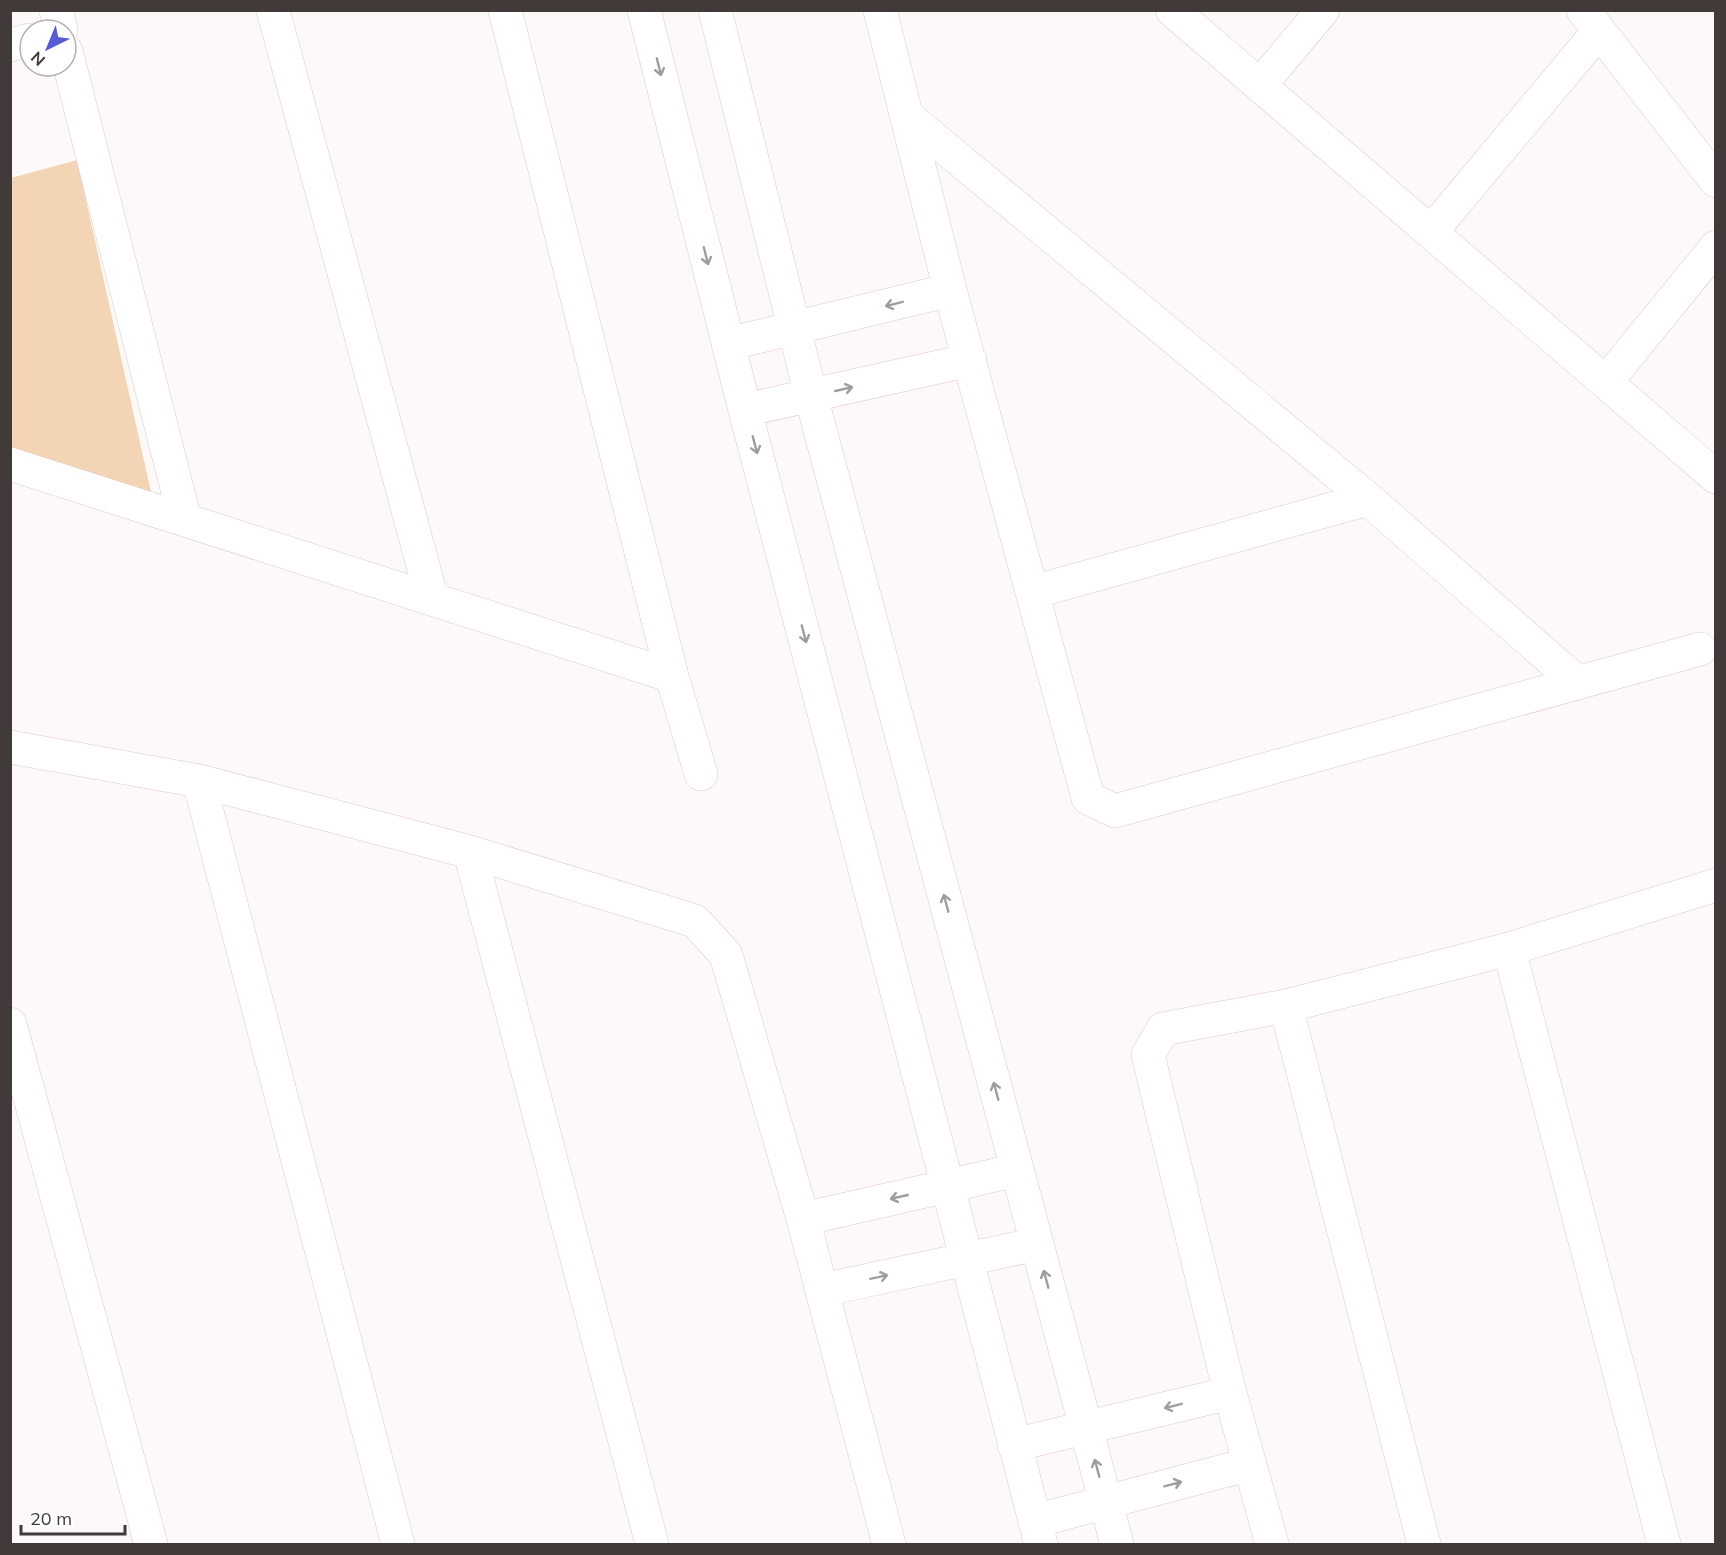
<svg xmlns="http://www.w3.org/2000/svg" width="1726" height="1555" viewBox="0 0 1726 1555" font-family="Mulish,sans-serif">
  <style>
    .green { fill: #f3d5b6 }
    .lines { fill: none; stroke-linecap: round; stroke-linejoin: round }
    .street-casing { stroke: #ddcac8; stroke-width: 34 }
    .street { stroke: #fff; stroke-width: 33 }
    .oneway { stroke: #a09c9c }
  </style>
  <rect width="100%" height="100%" fill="#fdf9f8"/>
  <path class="green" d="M77 160 151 492 11 448V178Z"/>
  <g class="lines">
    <defs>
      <path id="street" d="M56 10 61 30
        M273 10 432 599
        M505 10 672 676 701 774
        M644 10 745 410 1041 1544
        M715 10 811 396 1117 1544
        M880 10 950 290 1088 798 1115 811 1700 649
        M1172 10 1716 477
        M1583 10 1716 181
        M10 45 30 40
        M66 51 185 520
        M1261 84 1323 10
        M908 117 1368 499 1578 683
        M1431 232 1599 31
        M728 344 950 290
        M1606 382 1716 247
        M745 410 970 360
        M10 464 672 676
        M1033 592 1368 499
        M10 747 199 781 470 852 695 921 726 955 803 1219 889 1544
        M199 781 398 1544
        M470 852 652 1544
        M1509 949 1716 885
        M1286 1006 1424 1544
        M10 1024 151 1544
        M803 1219 1017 1170
        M822 1290 1037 1244
        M1014 1445 1230 1393
        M1035 1521 1250 1464
        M1272 1544 1230 1393 1148 1055 1163 1029 1286 1006 1509 949 1664 1544"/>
    </defs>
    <use href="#street" class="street-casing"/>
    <use href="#street" class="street"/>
  </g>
  <defs><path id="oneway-shaft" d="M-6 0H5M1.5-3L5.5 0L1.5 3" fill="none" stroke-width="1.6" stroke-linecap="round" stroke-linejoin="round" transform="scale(1.5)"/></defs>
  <g class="oneway">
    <use href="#oneway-shaft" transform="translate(659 67) rotate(76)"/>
    <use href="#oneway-shaft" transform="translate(706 256) rotate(76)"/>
    <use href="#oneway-shaft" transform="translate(894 304) rotate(166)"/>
    <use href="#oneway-shaft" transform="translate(844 389) rotate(-13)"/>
    <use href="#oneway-shaft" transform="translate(755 445) rotate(75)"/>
    <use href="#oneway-shaft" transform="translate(804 634) rotate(75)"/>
    <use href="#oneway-shaft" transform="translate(946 903) rotate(-105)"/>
    <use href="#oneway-shaft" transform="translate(996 1091) rotate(-105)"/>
    <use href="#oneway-shaft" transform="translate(899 1197) rotate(167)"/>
    <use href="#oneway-shaft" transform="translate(879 1277) rotate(-12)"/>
    <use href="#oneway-shaft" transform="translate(1046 1279) rotate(-105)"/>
    <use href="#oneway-shaft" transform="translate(1173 1406) rotate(166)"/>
    <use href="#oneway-shaft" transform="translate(1097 1468) rotate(-105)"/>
    <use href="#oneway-shaft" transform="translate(1173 1484) rotate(-15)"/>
  </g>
  <rect width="1726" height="1555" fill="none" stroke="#413a39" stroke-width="24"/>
  <g transform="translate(48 48) rotate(223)"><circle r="28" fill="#ffffff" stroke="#b3b0b0" stroke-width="1.5"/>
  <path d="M0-4.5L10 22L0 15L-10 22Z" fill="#565dd4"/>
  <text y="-9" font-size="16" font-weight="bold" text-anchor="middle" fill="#413a39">N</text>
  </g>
  <path d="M21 1525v9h104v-9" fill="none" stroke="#413a39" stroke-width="3"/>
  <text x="30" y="1525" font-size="18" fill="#413a39" stroke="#ffffff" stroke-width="4.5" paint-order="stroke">20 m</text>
</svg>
